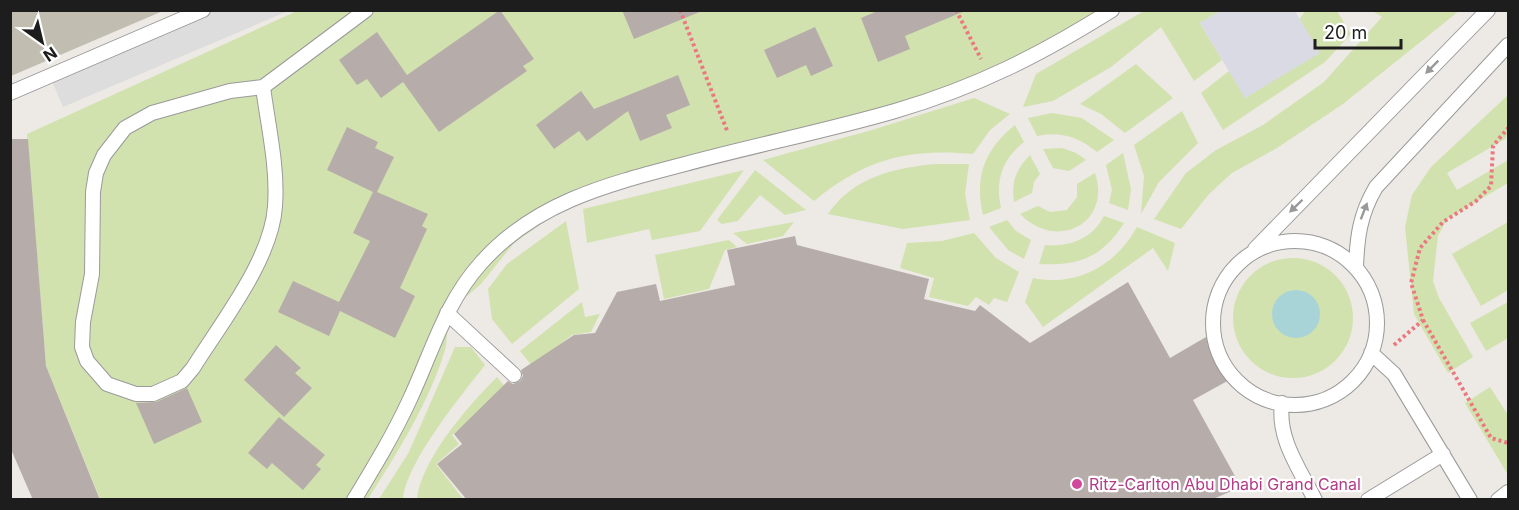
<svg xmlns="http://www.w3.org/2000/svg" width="1519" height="510" viewBox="0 0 1519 510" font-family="Inter,sans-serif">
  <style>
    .construction { fill: #c1beb1 }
    .grass { fill: #d1e2af }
    .parking { fill: #ddd }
    .plaza { fill: #d9dae3 }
    .water { fill: #a9d4d7 }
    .building { fill: #b6adaa }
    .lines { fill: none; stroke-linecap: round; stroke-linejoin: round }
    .service-casing { stroke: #9a9a9a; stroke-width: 16 }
    .path { stroke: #eb787f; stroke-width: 4; stroke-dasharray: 3 3; stroke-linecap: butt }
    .service { stroke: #fff; stroke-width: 14 }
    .oneway { fill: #999 }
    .hotel-dot { fill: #d1479c; stroke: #fff; stroke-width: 2 }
    .labels { text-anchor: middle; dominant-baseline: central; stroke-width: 4.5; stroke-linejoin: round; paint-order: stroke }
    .hotel-label { font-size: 16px; fill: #b23c85; stroke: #fff; text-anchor: start }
  </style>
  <rect width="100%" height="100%" fill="#ede9e4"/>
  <path class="construction" d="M11 10H163V11L11 76Z"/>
  <path class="grass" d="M297 11H1123L1076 39 1001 78 735 150 567 206 514 243 481 284 447 313C446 324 448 339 445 350 430 401 396 455 368 499H100L46 366 27 134Z
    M1144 11H1221L1200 23 1222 60 1194 81 1161 27 1111 67 1053 101 1023 107 1036 74Z
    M1305 11H1337L1351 34 1325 62 1223 130 1201 93 1229 71 1246 98Z
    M1373 11H1459L1343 104 1277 148 1232 173 1209 194 1181 229 1154 219 1186 173 1216 150 1263 125 1324 82 1382 17Z
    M1136 64 1173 98 1125 133 1101 114 1080 104Z
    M1508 95V133L1505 139 1447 173 1457 190 1508 160V183L1447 219 1438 236 1433 281 1439 298 1473 357 1448 373 1414 314 1405 227 1412 195 1431 167Z
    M974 98 1010 114 990 130 973 154C908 148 865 159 814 201L763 160 872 130Z
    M1182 111 1198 143 1159 182 1141 214 1144 176 1134 145Z
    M1052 113 1082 118 1114 140 1097 152C1078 137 1061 131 1037 136L1028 118Z
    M1015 125 1024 142C1002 160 995 180 1001 208L983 215C974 177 985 149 1015 125Z
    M1062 148 1076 153 1086 160 1069 171 1053 168 1043 149Z
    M1123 153 1131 189 1128 210 1109 203 1112 190 1106 165Z
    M1030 155 1040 174 1034 182 1032 193 1014 202C1011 182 1016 169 1030 155Z
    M935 164H969L965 194 970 220 903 229 828 214C853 177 894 168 935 164Z
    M744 170 700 231 652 240 649 229 587 243 583 209Z
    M755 170 806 210 785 215 760 195 738 221 722 224 717 220Z
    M1095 173C1112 223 1057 252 1020 214L1038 206 1050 212 1067 210 1077 197V184Z
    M1104 216 1124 223C1102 258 1078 266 1039 264L1045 245C1070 247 1092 239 1104 216Z
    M1007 220 1016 231 1031 240 1024 259 1008 250 989 227Z
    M566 221 579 289 512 344 492 319 488 289 507 264Z
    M794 222 783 236 747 244 733 233Z
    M1508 222V290L1481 306 1452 254Z
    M1137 227 1175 243 1168 271 1153 248 1043 327 1025 302 1033 278C1077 287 1115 266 1137 227Z
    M974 233 996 258 1019 272 1007 302 994 298 989 305 976 297 968 306 929 297 934 278 900 268 907 243 942 241Z
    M729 240 737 247 725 250 709 289 664 299 655 255Z
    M1233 318a60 60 0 1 1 120 0a60 60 0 1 1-120 0Z
    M582 302 585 317 600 314 591 332 572 335 532 366 520 351Z
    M1508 302V338L1486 351 1470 323Z
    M455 347H471L485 365C461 396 407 461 403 499H379L409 452Z
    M497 377 507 389 452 435 459 444 436 464 463 499 417 500C421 459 469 405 497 377Z
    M1490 387 1508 415V475L1465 403Z"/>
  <path class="parking" d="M197 11H288L63 107 49 74Z"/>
  <path class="plaza" d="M1220 11H1295L1320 53 1245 98 1200 23Z"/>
  <path class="water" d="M1272 314a24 24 0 1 1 48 0a24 24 0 1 1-48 0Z"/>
  <path class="building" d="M500 10 534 59 523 66 527 71 439 132 403 82 381 98 367 79 357 85 339 60 377 32 407 75Z
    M622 10H702V11L634 39Z
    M880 10H965V11L905 36 910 49 878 62 861 18Z
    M815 27 833 66 811 76 806 65 777 78 764 50Z
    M678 75 690 105 666 115 672 128 640 141 628 111 587 141 579 131 554 149 536 125 581 91 594 109Z
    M347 127 378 142 375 148 394 157 377 192 428 214 422 226 427 229 400 288 415 296 395 338 340 311 329 336 278 312 293 281 339 302 370 241 353 233 373 192 327 170Z
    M10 139H28L46 366 100 500H33L10 447Z
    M795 236 797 245 929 279 924 299 975 311 980 305 1030 343 1128 282 1170 358 1206 337 1231 379 1193 400 1241 487 1211 500H467L437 464 462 444 454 434 508 381 513 384 520 381 523 376 521 370 574 335 595 333 617 292 656 284 660 301 735 285 727 250Z
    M276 345 301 368 295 373 312 388 284 417 244 380Z
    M187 388 202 422 154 444 136 403 156 402Z
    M279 417 325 455 316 465 321 469 303 490 272 463 267 469 248 453Z"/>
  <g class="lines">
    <defs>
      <path id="service" d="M263 87C268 126 278 167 275 206 272 259 221 323 193 368L182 381 153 394H136L107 384 87 361 82 347 83 322 92 274 93 192 96 173 104 155 125 128 152 113 230 91 263 87 366 10
        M10 93 203 10
        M1213 323a82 82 0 1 1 164 0a82 82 0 1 1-164 0Z
        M1255 249 1488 10
        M1356 268C1357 237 1360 214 1376 187L1508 45
        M447 313 514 375
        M1371 353 1394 374 1470 500
        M1282 403C1277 439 1300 469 1315 500
        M354 500C374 467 394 434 410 399 432 352 445 303 481 263 535 202 609 184 685 164 755 145 826 131 895 111 977 87 1040 55 1112 10
        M1368 500 1443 454
        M1498 500 1508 492"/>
    </defs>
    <use href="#service" class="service-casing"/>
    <path class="path" d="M680 10 728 133
      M956 10 981 59
      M1423 320 1491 438 1508 443
      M1394 345 1423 320 1411 283 1420 248 1443 222 1476 201 1491 186 1493 146 1508 128"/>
    <use href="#service" class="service"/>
  </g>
  <defs><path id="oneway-solid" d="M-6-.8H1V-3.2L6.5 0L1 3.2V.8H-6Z" transform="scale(1.5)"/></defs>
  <g class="oneway">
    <use href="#oneway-solid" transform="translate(1432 67) rotate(135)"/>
    <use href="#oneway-solid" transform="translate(1296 206) rotate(136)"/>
    <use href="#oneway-solid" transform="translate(1364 211) rotate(-69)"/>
  </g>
  <circle class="hotel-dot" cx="1077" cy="484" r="6"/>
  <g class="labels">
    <g class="hotel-label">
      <text x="1089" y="484">Ritz-Carlton Abu Dhabi Grand Canal</text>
    </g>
  </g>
  <rect width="1519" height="510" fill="none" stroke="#1d1d1d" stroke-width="24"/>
  <g transform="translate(42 42) rotate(146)" stroke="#ffffff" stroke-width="4.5" paint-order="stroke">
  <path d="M0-4.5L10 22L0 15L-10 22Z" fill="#1d1d1d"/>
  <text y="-9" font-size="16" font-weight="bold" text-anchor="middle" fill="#1d1d1d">N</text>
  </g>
  <path d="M1315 39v9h86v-9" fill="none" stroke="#1d1d1d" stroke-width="3"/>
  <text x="1324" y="39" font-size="18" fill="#1d1d1d" stroke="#ffffff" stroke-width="4.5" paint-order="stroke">20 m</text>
</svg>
